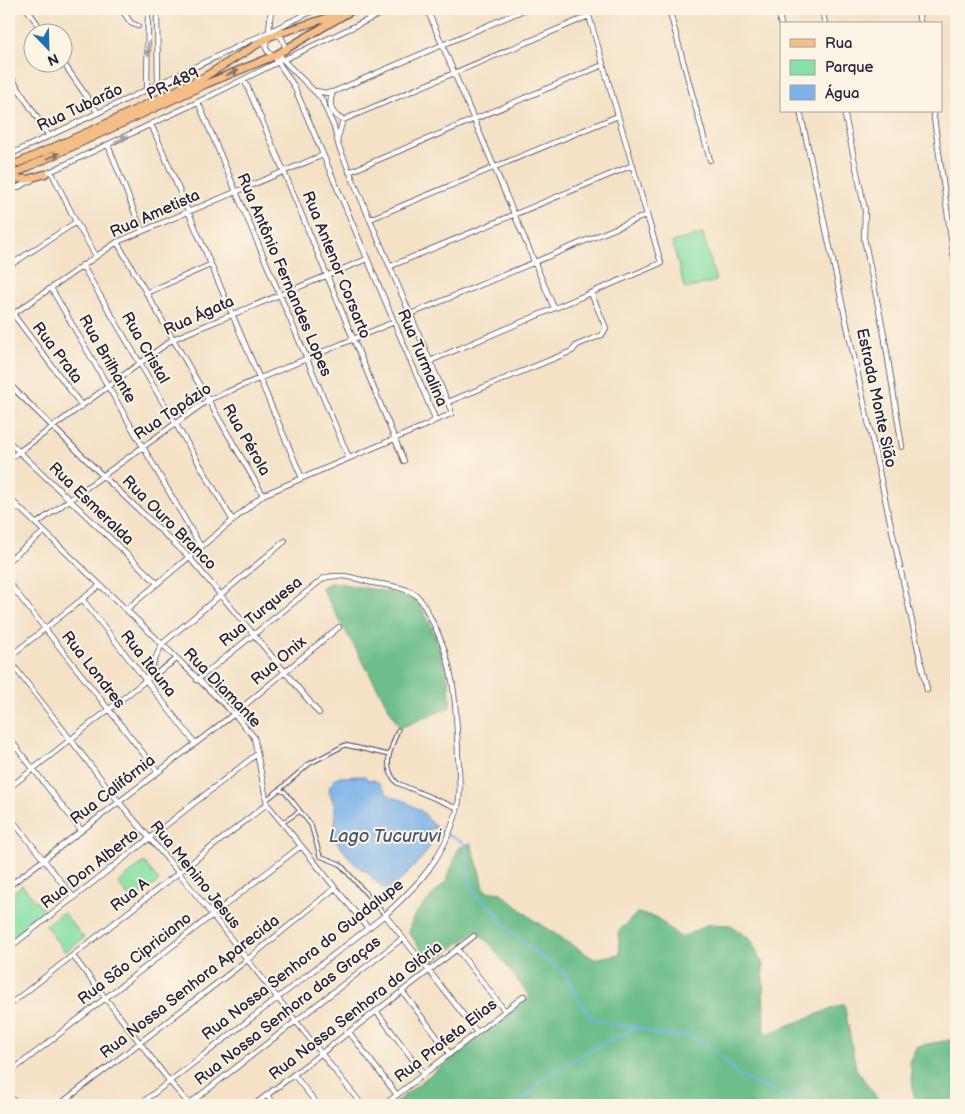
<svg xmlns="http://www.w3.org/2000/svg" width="965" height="1114" viewBox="0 0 965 1114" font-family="'Balsamiq Sans',sans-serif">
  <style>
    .green { fill: #87e0a5; stroke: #548170 }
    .forest { fill: #6dbe8a; stroke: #487062 }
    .water { fill: #7bb2ea; stroke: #4e6a92 }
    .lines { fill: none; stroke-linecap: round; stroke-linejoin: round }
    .stream { stroke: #7bb2ea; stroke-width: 2 }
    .pedestrian-casing { stroke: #423f50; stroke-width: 5 }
    .minor-casing { stroke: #423f50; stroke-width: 6 }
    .primary-casing { stroke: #423f50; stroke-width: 9 }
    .pedestrian { stroke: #fff; stroke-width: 3 }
    .minor { stroke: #fff; stroke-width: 4.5 }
    .primary { stroke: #f6be87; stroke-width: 7 }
    .oneway { fill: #9c9ca7 }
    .oneway2 { fill: #8c7061 }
    .labels { text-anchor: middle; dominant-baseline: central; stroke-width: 4; stroke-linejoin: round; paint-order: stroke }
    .street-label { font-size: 16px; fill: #22223b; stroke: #fcf5e5 }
    .water-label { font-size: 18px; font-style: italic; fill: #415478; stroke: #fcf5e5 }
  </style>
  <rect width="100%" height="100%" fill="#fcf5e5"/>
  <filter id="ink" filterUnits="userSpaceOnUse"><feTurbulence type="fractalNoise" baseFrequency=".02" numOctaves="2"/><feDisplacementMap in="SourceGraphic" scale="10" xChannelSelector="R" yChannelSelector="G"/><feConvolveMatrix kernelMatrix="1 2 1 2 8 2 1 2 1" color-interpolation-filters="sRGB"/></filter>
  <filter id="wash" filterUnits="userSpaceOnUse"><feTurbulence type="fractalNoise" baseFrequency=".0096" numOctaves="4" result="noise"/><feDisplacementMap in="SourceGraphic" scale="20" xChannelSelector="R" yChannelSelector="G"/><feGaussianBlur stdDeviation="1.12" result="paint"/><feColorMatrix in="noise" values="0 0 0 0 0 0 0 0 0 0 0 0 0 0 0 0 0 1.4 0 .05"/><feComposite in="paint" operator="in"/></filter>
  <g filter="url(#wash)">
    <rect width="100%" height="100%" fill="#f4e1c6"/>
    <path class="green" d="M703 234 716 281 685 289 672 242Z
      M144 862 159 881 132 902 118 883Z
      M22 885 45 912 9 941V896Z
      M63 912 84 938 65 952 45 925Z"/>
    <path class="forest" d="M333 582 409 596C429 604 444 663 449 684 450 691 450 699 450 707L400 728 321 587Z
      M471 843 485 891 501 893 535 921 594 959 620 954 618 932 637 913 656 917 681 938 709 924 730 925 751 940 763 965 764 1035 844 1004 856 1069 882 1105H392L530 997 491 945 476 931 431 964 408 931 415 914 447 880 459 848Z
      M956 1039V1105H910L914 1096 910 1060 917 1046Z"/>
    <path class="water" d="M365 776 368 780C379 778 381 788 389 795 394 799 401 798 407 802 411 805 416 808 420 810 429 816 428 824 440 829L439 831 434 828 426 831 430 833C431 835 432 840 432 841 429 854 399 882 389 891L382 888 365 870 361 869 353 862 336 841 334 835 335 829V807L329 791 330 786 337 777Z"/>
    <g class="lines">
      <path class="stream" d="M438 830 463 842 465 846 471 885 476 895 491 908 498 914 500 921 526 945 564 972 575 994 592 1018 613 1024 638 1027 657 1035 690 1036 718 1053 740 1077 760 1086 820 1105
        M519 1105 543 1079 594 1048 637 1027"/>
    </g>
  </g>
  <g filter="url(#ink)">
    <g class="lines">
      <defs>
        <path id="pedestrian" d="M398 730C391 749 381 765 397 783L457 808
          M279 790 309 764 345 745 389 755
          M266 800 279 790 285 792 311 825 320 856 340 864 385 915
          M282 823 300 811"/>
        <path id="minor" d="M27 9 43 32
          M121 9 131 23 138 26
          M157 9 158 85
          M271 9 269 31 271 36C263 43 264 51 274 56L280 55 283 60 321 98 334 127 339 147 451 410V414L434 421
          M427 9 554 308
          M669 9 710 160
          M778 9 781 25
          M822 9 825 24
          M918 9 920 24
          M275 36H280C284 40 286 46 283 51
          M283 60 391 9
          M62 61 98 113
          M9 74 49 136
          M244 79 284 172 404 461
          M147 90 148 9
          M315 91 327 93 333 92 526 9
          M333 92C328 104 330 114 343 120L589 16
          M198 102 349 458
          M800 111 927 690
          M844 111 865 210 864 238 884 334 902 447
          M933 111 956 273
          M151 124 302 478
          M337 140 343 120
          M108 145 142 231
          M9 155 317 9
          M51 171 76 222 96 256
          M349 172 603 65
          M43 175 198 102 278 62 279 60
          M9 192 32 180
          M370 219 618 116
          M117 242 263 495
          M82 265 233 521
          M9 266 76 222
          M391 266 633 165
          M51 288 201 547
          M146 293 210 265
          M13 314 82 406
          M411 314 647 215
          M9 317 117 242 323 155
          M430 361 661 263 587 9
          M9 384 103 476 189 557 319 713
          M448 402 572 351 577 345 602 335 606 328 591 293
          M9 442 157 583
          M9 459 173 339 367 259
          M9 498 162 644 234 714 254 737 267 804 368 928
          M9 514 18 507
          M36 524 208 400 394 322
          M9 560 44 532
          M9 583 158 772
          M83 600 195 743
          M127 609 263 495 429 424 434 421V416L294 86 274 56
          M9 657 99 586
          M9 660 119 802 179 873 362 1105
          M145 681 162 644 285 541
          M9 738 81 830
          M9 788 145 681 177 659
          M9 816 74 898
          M9 886 234 714 339 627
          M385 915 477 1032
          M9 948 257 754
          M457 949 505 1011
          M73 956 170 1082 190 1105
          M402 991 450 1054
          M9 1005 267 804
          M376 1011 424 1074
          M349 1032 397 1095
          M9 1073 301 846
          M294 1075 318 1105
          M9 1095 17 1105
          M267 1095 275 1105
          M189 1104 403 938
          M59 1105 247 960 335 888
          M139 1105 385 915C419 884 442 860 456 814 462 795 459 773 458 754 456 704 455 662 430 617 426 610 423 601 416 595 404 586 383 585 369 582 354 578 339 573 324 578L197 680
          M254 1105 474 936
          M384 1105 524 996"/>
        <path id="primary" d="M9 167 99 127 204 77 271 36 336 15
          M9 176 206 84 274 56 354 9
          M9 179H28L45 174"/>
      </defs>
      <use href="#pedestrian" class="pedestrian-casing"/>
      <use href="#minor" class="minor-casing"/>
      <use href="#primary" class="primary-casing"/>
      <use href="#pedestrian" class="pedestrian"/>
      <use href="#minor" class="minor"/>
      <use href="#primary" class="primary"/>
    </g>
    <defs><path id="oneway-solid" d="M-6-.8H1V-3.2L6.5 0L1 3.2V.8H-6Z" transform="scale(1.25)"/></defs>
    <g class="oneway">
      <use href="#oneway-solid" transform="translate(148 49) rotate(91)"/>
      <use href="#oneway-solid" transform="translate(121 139) rotate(-26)"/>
    </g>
    <g class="oneway2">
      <use href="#oneway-solid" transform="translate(232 73) rotate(-22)"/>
      <use href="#oneway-solid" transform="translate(53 156) rotate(-24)"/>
    </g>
  </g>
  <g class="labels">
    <g class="street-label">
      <text transform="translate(173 84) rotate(-25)">PR-489</text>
      <text transform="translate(80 108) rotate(-25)">Rua Tubarão</text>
      <text transform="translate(155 214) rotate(-24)">Rua Ametista</text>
      <text transform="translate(336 265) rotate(68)">Rua Antenor Corsarto</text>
      <text transform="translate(284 275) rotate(67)">Rua Antônio Fernandes Lopes</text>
      <text transform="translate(199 316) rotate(-24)">Rua Ágata</text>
      <text transform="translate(145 348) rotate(60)">Rua Cristal</text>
      <text transform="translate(57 353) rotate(53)">Rua Prata</text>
      <text transform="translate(422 358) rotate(67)">Rua Turmalina</text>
      <text transform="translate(107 359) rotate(60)">Rua Brilhante</text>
      <text transform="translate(876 398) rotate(78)">Estrada Monte Sião</text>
      <text transform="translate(173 412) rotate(-34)">Rua Topázio</text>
      <text transform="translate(246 440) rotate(60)">Rua Pérola</text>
      <text transform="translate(91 504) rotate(44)">Rua Esmeralda</text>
      <text transform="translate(169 523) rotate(45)">Rua Ouro Branco</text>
      <text transform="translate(261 612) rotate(-39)">Rua Turquesa</text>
      <text transform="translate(279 661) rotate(-40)">Rua Onix</text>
      <text transform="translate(148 664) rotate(52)">Rua Itauna</text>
      <text transform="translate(93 670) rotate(52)">Rua Londres</text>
      <text transform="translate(222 688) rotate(46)">Rua Diamante</text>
      <text transform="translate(113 790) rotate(-38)">Rua Califórnia</text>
      <text transform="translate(90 869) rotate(-38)">Rua Don Alberto</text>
      <text transform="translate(195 875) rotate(51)">Rua Menino Jesus</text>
      <text transform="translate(130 895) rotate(-38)">Rua A</text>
      <text transform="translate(135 959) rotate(-38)">Rua São Cipriciano</text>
      <text transform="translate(303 960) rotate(-38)">Rua Nossa Senhora do Guadalupe</text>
      <text transform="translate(190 987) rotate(-38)">Rua Nossa Senhora Aparecida</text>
      <text transform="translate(288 1011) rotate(-38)">Rua Nossa Senhora das Graças</text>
      <text transform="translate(356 1011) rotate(-38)">Rua Nossa Senhora da Glória</text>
      <text transform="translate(446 1041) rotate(-38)">Rua Profeta Elias</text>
    </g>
    <g class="water-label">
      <text x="385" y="836">Lago Tucuruvi</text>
    </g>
  </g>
  <rect width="965" height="1114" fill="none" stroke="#fcf5e5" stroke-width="30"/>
  <rect x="780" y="22" width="162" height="90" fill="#fcf5e5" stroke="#a5a1a1"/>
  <rect x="790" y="39" width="25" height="8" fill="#f6be87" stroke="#a5a1a1"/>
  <text x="825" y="48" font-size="15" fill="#22223b">Rua</text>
  <rect x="790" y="60" width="25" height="15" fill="#87e0a5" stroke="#a5a1a1"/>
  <text x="825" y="72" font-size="15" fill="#22223b">Parque</text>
  <rect x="790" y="85" width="25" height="15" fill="#7bb2ea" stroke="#a5a1a1"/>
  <text x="825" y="98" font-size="15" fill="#22223b">Água</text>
  <g transform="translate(48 48) rotate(157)"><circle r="24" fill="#fcf5e5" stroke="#a5a1a1"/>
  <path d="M0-4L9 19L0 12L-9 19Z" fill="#1f6fb2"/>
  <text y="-8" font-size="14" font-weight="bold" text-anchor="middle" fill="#22223b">N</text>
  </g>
</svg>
